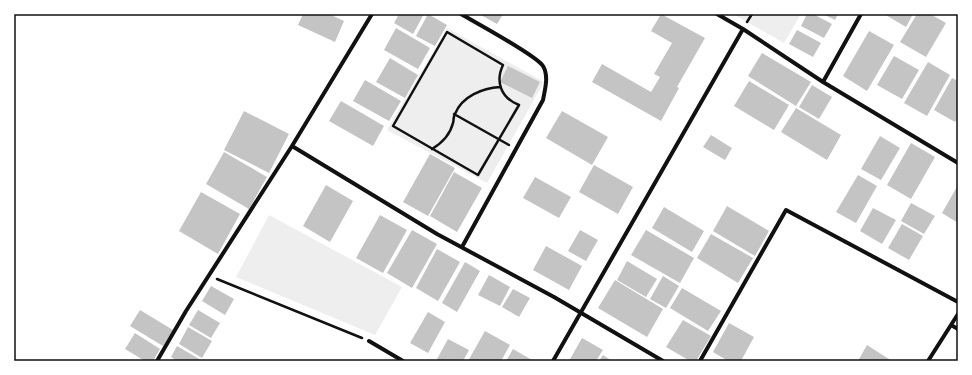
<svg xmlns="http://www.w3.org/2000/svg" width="972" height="375" viewBox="0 0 972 375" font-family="Mulish,sans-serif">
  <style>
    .green { fill: #eee }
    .building { fill: #c4c4c4 }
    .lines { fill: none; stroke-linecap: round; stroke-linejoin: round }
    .path { stroke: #111; stroke-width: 2.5 }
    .minor { stroke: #111; stroke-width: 4 }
    .neatline { fill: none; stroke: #111; stroke-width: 1.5 }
  </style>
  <rect width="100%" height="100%" fill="#fff"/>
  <path class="green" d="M733 14H801L784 43Z
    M447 28 544 82 487 183 387 130Z
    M269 215 402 287 375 335 236 277Z"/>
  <path class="building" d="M303 14H329L344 21 335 42 298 25Z
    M399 14H424L413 34 394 23Z
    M428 14 447 25 435 46 416 36Z
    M479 14H503L497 24Z
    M661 14 705 38 677 87 679 88 661 121 592 82 602 64 651 92 660 77 654 74 672 43 651 31Z
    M807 14H813L832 24 824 38 801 26Z
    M823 14H838L835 20Z
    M884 14H913L906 27Z
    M917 14H930L946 23 926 57 900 42Z
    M396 28 430 48 418 69 384 50Z
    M797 30 821 43 813 57 789 44Z
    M869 31 894 45 867 91 843 76Z
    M762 53 811 82 796 106 748 76Z
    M894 56 919 70 902 99 877 85Z
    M390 58 418 75 405 98 376 82Z
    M928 62 950 75 927 116 904 103Z
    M508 66 540 82 532 98 500 82Z
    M952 78 958 81V117L955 122 934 110Z
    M365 80 401 101 389 121 353 101Z
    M749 81 789 105 774 130 734 106Z
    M812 85 832 97 819 119 799 107Z
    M341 101 384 126 373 146 329 121Z
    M796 108 841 135 827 160 781 132Z
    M244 111 289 134 269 173 224 150Z
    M562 111 608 137 592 165 546 138Z
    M711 135 732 148 725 160 703 147Z
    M880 136 900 148 881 180 861 169Z
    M911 143 935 157 911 199 887 185Z
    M224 152 267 177 249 209 206 184Z
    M430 154 455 168 428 216 403 202Z
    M594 165 633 187 618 214 579 192Z
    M454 172 482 188 457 232 430 216Z
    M858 175 877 186 856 223 836 212Z
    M535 177 571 197 559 218 523 198Z
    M326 185 353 201 330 242 303 226Z
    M958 185V223L942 213Z
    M201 192 240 214 218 254 179 231Z
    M911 203 935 216 924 234 901 221Z
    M727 206 769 231 755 256 713 231Z
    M664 207 704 231 692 252 652 228Z
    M873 208 896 220 882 244 860 231Z
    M380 215 407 230 383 273 356 258Z
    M902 224 923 236 909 260 888 248Z
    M412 230 437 244 412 288 387 273Z
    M580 230 598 240 586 261 568 251Z
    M646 230 694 258 680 283 631 255Z
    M711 234 753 258 738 283 697 258Z
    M546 246 582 266 569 290 533 270Z
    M437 249 460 262 438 301 416 288Z
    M627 261 657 279 646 297 617 280Z
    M465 262 480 271 457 312 442 303Z
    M489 275 510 287 500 306 478 295Z
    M663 276 679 286 666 308 650 299Z
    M615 280 663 309 647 337 598 308Z
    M211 286 234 299 225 315 202 301Z
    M682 288 721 311 708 331 670 308Z
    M513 289 530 298 519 317 502 307Z
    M140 310 173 330 163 346 130 326Z
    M198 310 220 323 211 338 189 325Z
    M428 312 445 322 428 353 410 343Z
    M683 320 711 336 696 361H690L666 347Z
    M729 323 754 337 741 361H728L713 352Z
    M188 327 212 341 202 358 179 344Z
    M485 331 510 345 501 361H468Z
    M135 333 160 349 153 361H145L125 349Z
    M582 338 603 350 596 361H569Z
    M448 339 469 350 463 361H439L437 359Z
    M867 345 892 361H858Z
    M177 346 201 360 200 361H177L171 357Z
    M513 349 532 360 531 361H506Z
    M603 355 612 361H599Z"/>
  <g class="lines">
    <path class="path" d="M747 22 752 14
      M447 32 503 65C495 82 501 98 519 105L478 175 393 126Z
      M454 114 509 145
      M432 149C442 143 450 135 453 123 454 120 453 117 455 114 462 96 483 88 500 87
      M217 279 362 338"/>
    <path class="minor" d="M461 14C476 23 536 55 543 66 549 76 545 89 543 100L462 247
      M717 14 743 29 823 82
      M861 14 823 82 958 163
      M292 146 437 234 554 297 663 361
      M951 325 958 329
      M369 341 403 361
      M157 361 186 311 292 146 372 14
      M553 361 743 29
      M700 361 786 210 958 302
      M928 361 958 314"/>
  </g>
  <rect width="972" height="375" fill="none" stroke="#ffffff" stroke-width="30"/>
  <rect x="15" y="15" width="942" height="345" class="neatline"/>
</svg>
